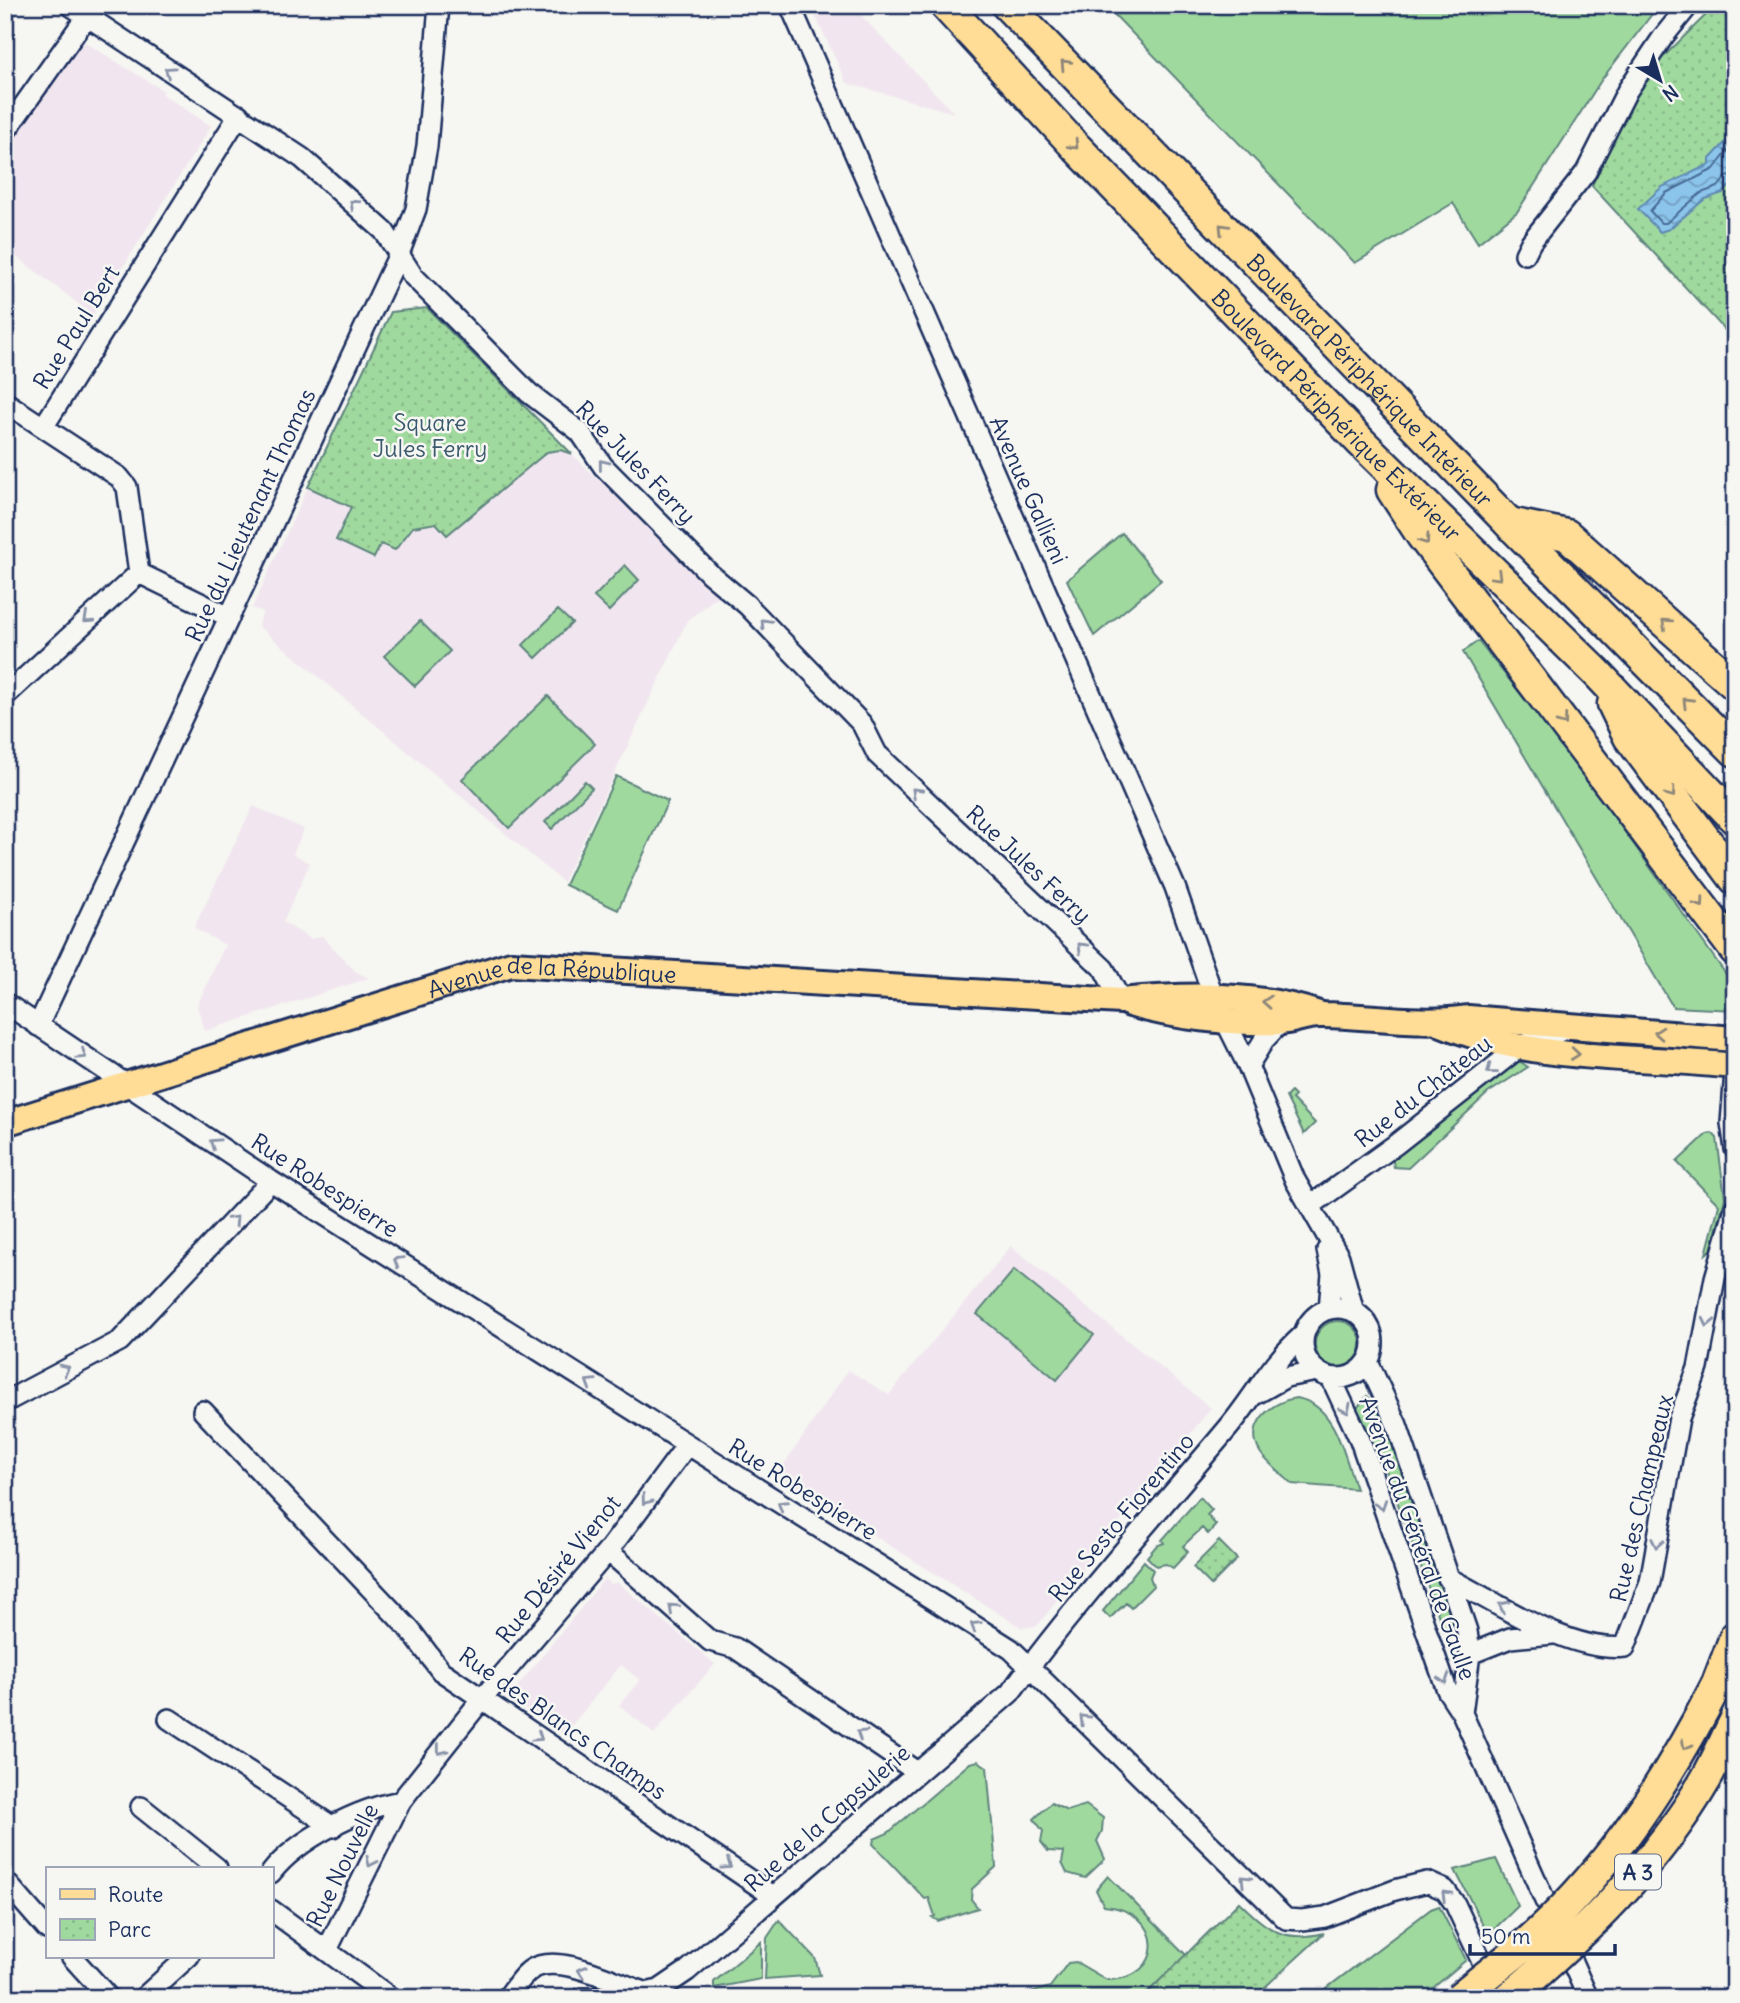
<svg xmlns="http://www.w3.org/2000/svg" width="1740" height="2003" viewBox="0 0 1740 2003" font-family="Delius,sans-serif">
  <style>
    .built { fill: #f1e6ef }
    .green { fill: #a0d99e; stroke: #5e847e; stroke-width: 2 }
    .park { fill: url(#park-dots); stroke: #5e847e; stroke-width: 2 }
    .water { fill: url(#water-waves); stroke: #5f89b3; stroke-width: 2 }
    .lines { fill: none; stroke-linecap: round; stroke-linejoin: round }
    .shore { stroke: #486b96; stroke-width: 2 }
    .minor-casing { stroke: #1b2f5e; stroke-width: 24 }
    .major-casing { stroke: #1b2f5e; stroke-width: 30 }
    .highway-casing { stroke: #1b2f5e; stroke-width: 35 }
    .minor { stroke: #f6f6f2; stroke-width: 19 }
    .major { stroke: #ffdd96; stroke-width: 24 }
    .highway { stroke: #ffdd96; stroke-width: 30 }
    .highway-bridge-casing { stroke: #1b2f5e; stroke-width: 35; stroke-linecap: butt }
    .highway-bridge { stroke: #ffdd96; stroke-width: 30 }
    .oneway { stroke: #8d867a }
    .oneway2 { stroke: #8892a8 }
    .labels { text-anchor: middle; dominant-baseline: central; stroke-width: 5; stroke-linejoin: round; paint-order: stroke }
    .shield { fill: #f6f6f2; stroke: #5d6b8a; stroke-width: 2 }
    .shield-label { font-size: 21px; font-weight: bold; fill: #1b2f5e }
    .street-label { font-size: 23px; fill: #1b2f5e; stroke: #f6f6f2 }
    .park-label { font-size: 23px; fill: #3c5a6e; stroke: #f6f6f2 }
  </style>
  <defs>
    <pattern id="park-dots" width="8" height="8" patternUnits="userSpaceOnUse" patternTransform="scale(1.75)"><rect width="8" height="8" fill="#a0d99e"/><path d="M2 2h.1M6 6h.1" fill="none" stroke="#89bb8a" stroke-width="1.8" stroke-linecap="round"/></pattern>
    <pattern id="water-waves" width="16" height="10" patternUnits="userSpaceOnUse" patternTransform="scale(1.75)"><rect width="16" height="10" fill="#8cc5eb"/><path d="M0 5q4-4 8 0t8 0" fill="none" stroke="#72a0c2"/></pattern>
  </defs>
  <rect width="100%" height="100%" fill="#f6f6f2"/>
  <filter id="ink" filterUnits="userSpaceOnUse"><feTurbulence type="fractalNoise" baseFrequency=".0143" numOctaves="2"/><feDisplacementMap in="SourceGraphic" scale="14" xChannelSelector="R" yChannelSelector="G"/><feConvolveMatrix kernelMatrix="1 2 1 2 8 2 1 2 1" color-interpolation-filters="sRGB"/></filter>
  <g filter="url(#ink)">
    <path class="built" d="M810 5H851L954 113 847 83Z
      M78 38 164 91 162 94 211 126 93 315 5 248V140Z
      M560 450 572 454 718 596 687 621 563 882 258 626 263 612 252 608 308 487 352 507 381 543 395 550 413 527 436 523 447 534 547 452Z
      M253 806 304 829 293 854 310 863 283 922 311 939 322 936 355 971 369 978 205 1031 197 1006 225 945 194 928Z
      M1011 1246 1211 1408 1037 1626 1022 1628 777 1475 848 1370 889 1395Z
      M605 1578 611 1584 617 1582 715 1664 654 1734 619 1705 640 1680 621 1665 564 1735 516 1703 513 1692Z"/>
    <path class="green" d="M1105 5H1659L1602 79 1517 212 1478 243 1453 203 1355 263Z
      M1122 533 1161 580 1094 636 1067 580Z
      M625 565 639 580 609 611 594 597Z
      M558 610 572 623 536 658 523 645Z
      M420 621 450 651 415 686 384 656Z
      M1478 641 1569 753 1735 987V1010L1673 1007 1463 652Z
      M548 696 595 744 509 828 462 779Z
      M616 776 668 801 618 910 565 885Z
      M585 781 592 788 552 829 545 822Z
      M1519 1061 1528 1067 1488 1093 1408 1168 1394 1167 1392 1156Z
      M1291 1092 1295 1096 1292 1099 1315 1123 1304 1134 1286 1097Z
      M1712 1133 1717 1138 1725 1198 1711 1250 1706 1254 1719 1205 1677 1162 1707 1134Z
      M1014 1270 1094 1335 1057 1380 977 1314Z
      M1315 1344a23 23 0 1 1 46 0a23 23 0 1 1-46 0Z
      M1367 1396 1381 1411 1454 1627 1444 1631 1380 1454 1362 1426 1356 1409Z
      M1296 1398C1336 1404 1344 1456 1356 1489L1292 1484C1282 1474 1267 1463 1260 1452 1244 1424 1272 1401 1296 1398Z
      M1200 1497 1212 1510 1207 1515 1216 1525 1208 1534 1202 1528 1183 1546 1188 1552 1173 1568 1166 1564 1156 1566 1147 1557 1156 1546 1164 1543 1162 1540Z
      M1144 1561 1153 1570 1150 1577 1153 1586 1131 1608 1126 1603 1110 1618 1103 1611Z
      M978 1761 987 1767 996 1867 972 1889 971 1899 978 1908 938 1921 932 1917 935 1916 929 1898 925 1899 873 1844 874 1839 888 1833 970 1763Z
      M1051 1803 1067 1811 1086 1805 1103 1818 1102 1831 1097 1841 1105 1859 1085 1878 1067 1873 1062 1863 1064 1852 1048 1851 1041 1842 1043 1831 1034 1819Z
      M1496 1859 1518 1906 1488 1935 1455 1870Z
      M1108 1876 1186 1955 1142 1998H1029L1033 1992 1050 1987 1068 1963 1076 1962 1107 1980C1166 1981 1168 1911 1104 1906L1096 1890Z
      M1439 1906 1466 1960 1421 1998H1327L1330 1995 1323 1991 1431 1909Z
      M779 1920 815 1958 820 1975 765 1979 767 1938Z
      M761 1942V1979L714 1988V1982Z"/>
    <path class="park" d="M1730 7 1735 12V341L1592 186 1611 139 1651 69 1709 12Z
      M427 308 572 454 560 450 547 452 447 535 436 523 413 527 395 550 381 544 374 558 336 540 351 507 308 487 391 312Z
      M1219 1541 1237 1559 1211 1585 1193 1567Z
      M1239 1902C1268 1930 1283 1943 1324 1933L1253 1998H1142Z"/>
    <path class="water" d="M1735 132V181L1723 193 1705 199 1669 229 1660 232 1638 209 1662 187 1710 164V159Z"/>
    <g class="lines">
      <path class="shore" d="M1735 142 1714 169 1666 193 1650 211 1661 223H1666L1701 193 1718 187 1726 177 1735 175"/>
      <defs>
        <path id="minor" d="M70 5 302 158 384 231 413 276 529 393 580 432 603 466 710 574 747 605 862 724 877 754 1104 969 1121 1001
          M790 5 1175 887 1214 998 1248 1066 1295 1180 1339 1257 1354 1312
          M5 132 87 16
          M1525 254 1531 242 1586 172 1627 91 1663 37 1689 5
          M5 402 119 477 127 487 139 573 229 617
          M44 426 239 115
          M5 696 139 573
          M5 1003 271 1181 1011 1649 1286 1919 1302 1920 1325 1917 1395 1890 1427 1882 1445 1890 1455 1904 1499 1998
          M38 1026 399 254 416 209 427 146 439 5
          M1248 1066 1264 1040 1281 1022
          M1735 1072 1731 1123 1735 1149
          M1310 1206 1395 1145 1521 1046 1571 1027
          M1327 1250 1332 1274 1329 1309
          M1303 1343a35 35 0 1 1 70 0a35 35 0 1 1-70 0Z
          M1368 1362 1397 1425 1467 1631 1470 1654 1462 1713
          M1331 1378 1360 1440 1447 1690 1462 1713 1588 1998
          M1256 1394 1286 1377 1317 1371
          M5 1402 120 1341 271 1181
          M203 1411 410 1630 441 1671 773 1896
          M608 1551 710 1641 735 1648 917 1772
          M1448 1578C1498 1603 1569 1653 1625 1647L1650 1582 1679 1418 1698 1368 1715 1278 1735 1208
          M1470 1654 1510 1638 1553 1634
          M169 1719 333 1827
          M141 1807 217 1868
          M271 1873C297 1839 359 1808 401 1801
          M5 1881 47 1929
          M271 1910 391 1998
          M327 1950 401 1801 482 1699 608 1551 687 1445
          M71 1956 109 1998
          M143 1998 189 1956
          M507 1998C514 1989 522 1975 532 1969 560 1953 613 1982 642 1991
          M582 1998 627 1997 659 1990 687 1971 1010 1693C1076 1603 1151 1520 1223 1434 1254 1399 1266 1368 1303 1335"/>
        <g id="major">
          <path d="M1130 1004C1172 1017 1236 1024 1280 1022 1294 1021 1308 1014 1323 1015 1372 1016 1420 1025 1468 1018L1735 1039"/>
          <path d="M1442 1024C1534 1063 1637 1055 1735 1066"/>
          <path id="s1" d="M5 1123 511 964 1121 1001C1187 994 1257 993 1319 1014"/>
        </g>
        <g id="highway">
          <path id="s2" d="M945 5 1077 148 1361 442 1597 673 1735 819"/>
          <path id="s3" d="M1007 5 1509 523 1735 751"/>
          <path d="M1392 490 1422 536 1735 950"/>
          <path d="M1509 523 1567 535 1735 685"/>
          <path d="M1613 704 1629 737 1735 879"/>
          <path d="M1717 1684 1735 1637"/>
        </g>
      </defs>
      <use href="#minor" class="minor-casing"/>
      <use href="#major" class="major-casing"/>
      <use href="#highway" class="highway-casing"/>
      <use href="#minor" class="minor"/>
      <use href="#major" class="major"/>
      <use href="#highway" class="highway"/>
      <defs>
        <path id="highway-bridge" d="M1459 1998C1485 1976 1513 1956 1537 1934 1614 1863 1670 1776 1717 1684
          M1509 1998C1584 1934 1656 1865 1706 1779 1717 1760 1725 1740 1735 1721"/>
      </defs>
      <use href="#highway-bridge" class="highway-bridge-casing"/>
      <use href="#highway-bridge" class="highway-bridge"/>
    </g>
    <defs><path id="oneway-chevron" d="M-2-3.5L2.5 0L-2 3.5" fill="none" stroke-width="1.6" stroke-linecap="round" stroke-linejoin="round" transform="scale(1.75)"/></defs>
    <g class="oneway">
      <use href="#oneway-chevron" transform="translate(1065 64) rotate(-134)"/>
      <use href="#oneway-chevron" transform="translate(1074 145) rotate(47)"/>
      <use href="#oneway-chevron" transform="translate(1223 228) rotate(-134)"/>
      <use href="#oneway-chevron" transform="translate(1425 540) rotate(54)"/>
      <use href="#oneway-chevron" transform="translate(1497 576) rotate(44)"/>
      <use href="#oneway-chevron" transform="translate(1666 623) rotate(-138)"/>
      <use href="#oneway-chevron" transform="translate(1687 702) rotate(-135)"/>
      <use href="#oneway-chevron" transform="translate(1563 721) rotate(53)"/>
      <use href="#oneway-chevron" transform="translate(1671 793) rotate(53)"/>
      <use href="#oneway-chevron" transform="translate(1700 903) rotate(54)"/>
      <use href="#oneway-chevron" transform="translate(1267 1002) rotate(-176)"/>
      <use href="#oneway-chevron" transform="translate(1659 1033) rotate(-176)"/>
      <use href="#oneway-chevron" transform="translate(1575 1054) rotate(5)"/>
      <use href="#oneway-chevron" transform="translate(1686 1745) rotate(119)"/>
    </g>
    <g class="oneway2">
      <use href="#oneway-chevron" transform="translate(169 71) rotate(-146)"/>
      <use href="#oneway-chevron" transform="translate(354 204) rotate(-138)"/>
      <use href="#oneway-chevron" transform="translate(603 464) rotate(-129)"/>
      <use href="#oneway-chevron" transform="translate(88 619) rotate(138)"/>
      <use href="#oneway-chevron" transform="translate(765 623) rotate(-134)"/>
      <use href="#oneway-chevron" transform="translate(916 792) rotate(-136)"/>
      <use href="#oneway-chevron" transform="translate(1082 947) rotate(-136)"/>
      <use href="#oneway-chevron" transform="translate(82 1055) rotate(34)"/>
      <use href="#oneway-chevron" transform="translate(1491 1070) rotate(142)"/>
      <use href="#oneway-chevron" transform="translate(214 1143) rotate(-146)"/>
      <use href="#oneway-chevron" transform="translate(234 1220) rotate(-47)"/>
      <use href="#oneway-chevron" transform="translate(398 1261) rotate(-148)"/>
      <use href="#oneway-chevron" transform="translate(1708 1322) rotate(102)"/>
      <use href="#oneway-chevron" transform="translate(65 1369) rotate(-27)"/>
      <use href="#oneway-chevron" transform="translate(590 1383) rotate(-148)"/>
      <use href="#oneway-chevron" transform="translate(1346 1409) rotate(65)"/>
      <use href="#oneway-chevron" transform="translate(646 1500) rotate(127)"/>
      <use href="#oneway-chevron" transform="translate(782 1505) rotate(-148)"/>
      <use href="#oneway-chevron" transform="translate(1381 1505) rotate(71)"/>
      <use href="#oneway-chevron" transform="translate(1657 1543) rotate(101)"/>
      <use href="#oneway-chevron" transform="translate(1503 1606) rotate(-153)"/>
      <use href="#oneway-chevron" transform="translate(673 1608) rotate(-138)"/>
      <use href="#oneway-chevron" transform="translate(975 1626) rotate(-148)"/>
      <use href="#oneway-chevron" transform="translate(1444 1679) rotate(72)"/>
      <use href="#oneway-chevron" transform="translate(1084 1719) rotate(-135)"/>
      <use href="#oneway-chevron" transform="translate(861 1734) rotate(-146)"/>
      <use href="#oneway-chevron" transform="translate(538 1737) rotate(34)"/>
      <use href="#oneway-chevron" transform="translate(441 1750) rotate(128)"/>
      <use href="#oneway-chevron" transform="translate(371 1862) rotate(116)"/>
      <use href="#oneway-chevron" transform="translate(727 1865) rotate(34)"/>
      <use href="#oneway-chevron" transform="translate(1245 1880) rotate(-135)"/>
      <use href="#oneway-chevron" transform="translate(1446 1895) rotate(-136)"/>
      <use href="#oneway-chevron" transform="translate(582 1971) rotate(-161)"/>
    </g>
  </g>
  <g class="labels">
    <rect class="shield" x="1615" y="1854.5" width="46" height="35" rx="5"/>
    <g class="shield-label">
      <text x="1638" y="1872">A 3</text>
    </g>
    <g class="street-label">
      <text transform="translate(76 327) rotate(-58)">Rue Paul Bert</text>
      <text stroke="none"><textPath href="#s3" startOffset="522">Boulevard Périphérique Intérieur</textPath></text>
      <text stroke="none"><textPath href="#s2" startOffset="567">Boulevard Périphérique Extérieur</textPath></text>
      <text transform="translate(636 462) rotate(46)">Rue Jules Ferry</text>
      <text transform="translate(1029 490) rotate(66)">Avenue Gallieni</text>
      <text transform="translate(250 515) rotate(-65)">Rue du Lieutenant Thomas</text>
      <text transform="translate(1029 864) rotate(43)">Rue Jules Ferry</text>
      <text stroke="none"><textPath href="#s1" startOffset="570">Avenue de la République</textPath></text>
      <text transform="translate(1423 1091) rotate(-38)">Rue du Château</text>
      <text transform="translate(325 1185) rotate(33)">Rue Robespierre</text>
      <text transform="translate(803 1489) rotate(32)">Rue Robespierre</text>
      <text transform="translate(1641 1498) rotate(-77)">Rue des Champeaux</text>
      <text transform="translate(1121 1517) rotate(-50)">Rue Sesto Fiorentino</text>
      <text transform="translate(1418 1538) rotate(70)">Avenue du Général de Gaulle</text>
      <text transform="translate(558 1569) rotate(-51)">Rue Désiré Vienot</text>
      <text transform="translate(563 1723) rotate(35)">Rue des Blancs Champs</text>
      <text transform="translate(827 1818) rotate(-41)">Rue de la Capsulerie</text>
      <text transform="translate(342 1865) rotate(-64)">Rue Nouvelle</text>
    </g>
    <g class="park-label">
      <text x="430" y="422">Square<tspan x="430" dy="26">Jules Ferry</tspan></text>
    </g>
  </g>
  <rect width="1740" height="2003" fill="none" stroke="#f6f6f2" stroke-width="28"/>
  <rect x="14" y="14" width="1712" height="1975" fill="none" stroke="#1b2f5e" stroke-width="2.5" filter="url(#ink)"/>
  <rect x="46" y="1867" width="228" height="91" fill="#f6f6f2" stroke="#9ea6b7" stroke-width="2"/>
  <rect x="60" y="1889" width="35" height="10" fill="#ffdd96" stroke="#9ea6b7" stroke-width="2"/>
  <text x="108" y="1902" font-size="21" fill="#1b2f5e">Route</text>
  <rect x="60" y="1919" width="35" height="21" fill="url(#park-dots)" stroke="#9ea6b7" stroke-width="2"/>
  <text x="108" y="1937" font-size="21" fill="#1b2f5e">Parc</text>
  <g transform="translate(1660 80) rotate(142)" stroke="#f6f6f2" stroke-width="5" paint-order="stroke">
  <path d="M0-5L12 26L0 18L-12 26Z" fill="#1b2f5e"/>
  <text y="-10" font-size="19" font-weight="bold" text-anchor="middle" fill="#1b2f5e">N</text>
  </g>
  <path d="M1470 1944v10h145v-10" fill="none" stroke="#1b2f5e" stroke-width="3.5"/>
  <text x="1481" y="1944" font-size="21" fill="#1b2f5e" stroke="#f6f6f2" stroke-width="5" paint-order="stroke">50 m</text>
</svg>
